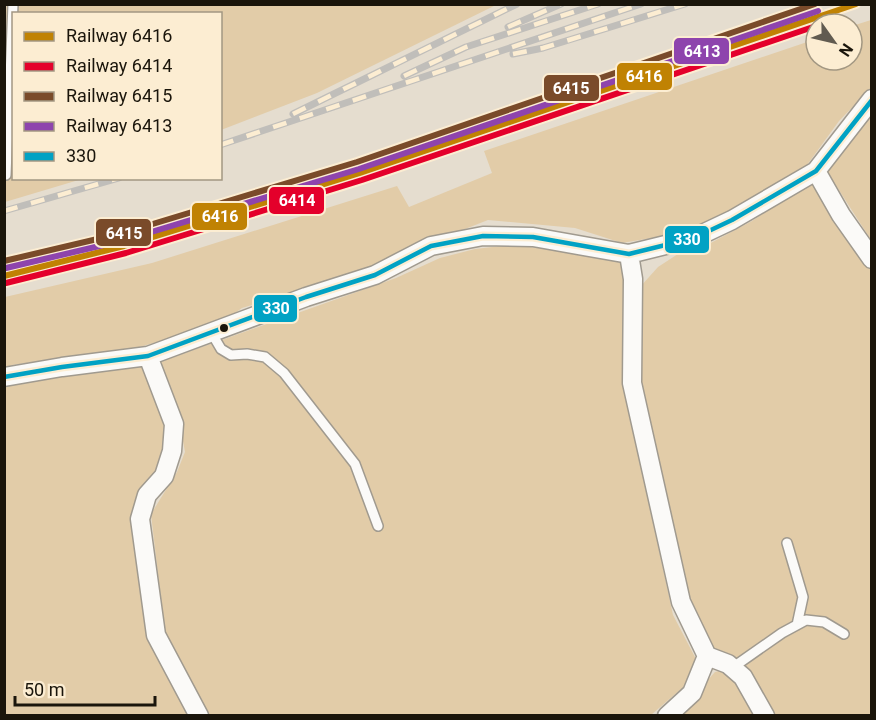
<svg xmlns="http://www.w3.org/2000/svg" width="876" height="720" viewBox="0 0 876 720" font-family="Roboto,sans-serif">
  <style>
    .green { fill: #e2cca8 }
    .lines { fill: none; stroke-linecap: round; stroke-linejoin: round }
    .lane-casing { stroke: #a09a8f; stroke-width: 12 }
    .street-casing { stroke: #a09a8f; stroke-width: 21 }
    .lane { stroke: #fbfaf8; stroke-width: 9 }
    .street { stroke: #fbfaf8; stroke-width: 18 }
    .rail-casing { stroke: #c0beba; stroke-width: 7 }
    .rail { stroke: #fcedd2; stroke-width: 4.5; stroke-dasharray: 14; stroke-linecap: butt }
    .bus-1-casing { stroke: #fcedd2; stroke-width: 9 }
    .bus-1 { stroke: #01a2c4; stroke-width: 4.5 }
    .rail-1-casing { stroke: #fcedd2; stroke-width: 10 }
    .rail-2-casing { stroke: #fcedd2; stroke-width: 10 }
    .rail-3-casing { stroke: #fcedd2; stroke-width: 10 }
    .rail-4-casing { stroke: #fcedd2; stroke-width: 10 }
    .rail-1 { stroke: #c08203; stroke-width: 6 }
    .rail-2 { stroke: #e4002b; stroke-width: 6 }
    .rail-3 { stroke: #7a4b2a; stroke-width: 6 }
    .rail-4 { stroke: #8e44ad; stroke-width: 6 }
    .bus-dot { fill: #1a150b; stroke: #fcedd2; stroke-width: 2 }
    .line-badge { stroke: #fcedd2; stroke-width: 2 }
    .badge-label { font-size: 16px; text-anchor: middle; font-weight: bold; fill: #fff }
  </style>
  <rect width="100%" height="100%" fill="#e5ddcf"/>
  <path class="green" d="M5 5H496L317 93 221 130 220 14H14V178L82 179 5 202Z
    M871 20V88L839 121 807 165 768 190 701 226 669 235 622 243 575 228 488 220 437 240 375 268 242 308 218 325 132 349 12 365 5 371V297L152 263 397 186 409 207 492 173 484 151 816 39V60H852V26Z
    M871 115V240L826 170Z
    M811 181 871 271V715H774L750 673 707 646 685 595 641 386 640 287 658 267 681 252 707 245 752 221Z
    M510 245 558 250 624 261 623 384 673 615 697 661 688 683 651 715H208L165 635 151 514 177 472 185 452 177 409 160 362 396 278 440 258 475 249Z
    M146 365 168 435 164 465 145 489 149 635 192 715 5 716V388L21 380Z
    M723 670 732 677 759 716H676L715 672Z"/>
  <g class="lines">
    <defs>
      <path id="lane" d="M6 175 13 4
        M211 332 221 349 231 355 247 354 265 357 284 373 355 464 378 526
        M787 543 803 597 797 625
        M732 668 782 633 806 620 824 622 844 634"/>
      <path id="street" d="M816 171 841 215 872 259
        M629 254 633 279 632 383 681 602 707 656 692 693 667 716
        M148 356 174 424 172 451 164 476 147 495 140 519 156 635 199 716
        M4 377 62 367 148 356 306 297 375 275 431 246 483 236 533 237 629 254 694 238 732 220 816 171 872 99
        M707 656 728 664 743 677 765 716"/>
    </defs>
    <use href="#lane" class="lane-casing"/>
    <use href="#street" class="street-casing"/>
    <use href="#lane" class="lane"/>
    <use href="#street" class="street"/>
    <defs>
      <path id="rail" d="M508 27 561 4
        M513 54 543 48 685 4
        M404 76 466 47 598 4
        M293 114 517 4
        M220 145 641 4
        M4 211 119 178"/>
    </defs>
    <use href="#rail" class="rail-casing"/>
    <use href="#rail" class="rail"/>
    <defs>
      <path id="bus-1" d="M4 377 62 367 148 356 306 297 375 275 431 246 483 236 533 237 629 254 694 238 732 220 816 171 872 100"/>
    </defs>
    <use href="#bus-1" class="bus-1-casing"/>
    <use href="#bus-1" class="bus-1"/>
    <defs>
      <path id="rail-1" d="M4 276 124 246 360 173 856 4"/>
      <path id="rail-2" d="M6 283 126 253 362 180 816 26"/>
      <path id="rail-3" d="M4 261 123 233 357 162 815 4"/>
      <path id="rail-4" d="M6 268 125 240 359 169 818 11"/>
    </defs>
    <use href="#rail-1" class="rail-1-casing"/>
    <use href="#rail-2" class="rail-2-casing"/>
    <use href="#rail-3" class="rail-3-casing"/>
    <use href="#rail-4" class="rail-4-casing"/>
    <use href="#rail-1" class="rail-1"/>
    <use href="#rail-2" class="rail-2"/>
    <use href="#rail-3" class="rail-3"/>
    <use href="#rail-4" class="rail-4"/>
  </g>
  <circle class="bus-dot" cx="224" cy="328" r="5"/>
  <g class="line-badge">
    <rect x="673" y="37" width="57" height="28" rx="6" fill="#8e44ad"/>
    <rect x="616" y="62" width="57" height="29" rx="6" fill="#c08203"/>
    <rect x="543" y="74" width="57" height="28" rx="6" fill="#7a4b2a"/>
    <rect x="268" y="186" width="57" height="29" rx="6" fill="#e4002b"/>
    <rect x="191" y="202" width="57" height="29" rx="6" fill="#c08203"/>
    <rect x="95" y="218" width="57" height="29" rx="6" fill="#7a4b2a"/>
    <rect x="664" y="225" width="46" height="29" rx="6" fill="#01a2c4"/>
    <rect x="253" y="294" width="45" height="29" rx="6" fill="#01a2c4"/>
  </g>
  <g class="badge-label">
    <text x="702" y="57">6413</text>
    <text x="644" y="82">6416</text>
    <text x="571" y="94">6415</text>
    <text x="297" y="206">6414</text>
    <text x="220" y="222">6416</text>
    <text x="124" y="239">6415</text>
    <text x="687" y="245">330</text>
    <text x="276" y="314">330</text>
  </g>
  <rect width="876" height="720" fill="none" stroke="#1a150b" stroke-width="12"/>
  <rect x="12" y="12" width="210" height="168" fill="#fcedd2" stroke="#a29782" stroke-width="1.5"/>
  <rect x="24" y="32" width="30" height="9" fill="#c08203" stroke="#a29782" stroke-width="1.5"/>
  <text x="66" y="42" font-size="18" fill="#1a150b">Railway 6416</text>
  <rect x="24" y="62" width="30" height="9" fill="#e4002b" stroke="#a29782" stroke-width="1.5"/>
  <text x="66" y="72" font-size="18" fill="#1a150b">Railway 6414</text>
  <rect x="24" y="92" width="30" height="9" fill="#7a4b2a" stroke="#a29782" stroke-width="1.5"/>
  <text x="66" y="102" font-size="18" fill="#1a150b">Railway 6415</text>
  <rect x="24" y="122" width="30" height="9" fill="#8e44ad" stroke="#a29782" stroke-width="1.5"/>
  <text x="66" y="132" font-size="18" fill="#1a150b">Railway 6413</text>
  <rect x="24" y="152" width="30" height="9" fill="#01a2c4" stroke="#a29782" stroke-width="1.5"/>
  <text x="66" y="162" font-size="18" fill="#1a150b">330</text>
  <g transform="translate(834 42) rotate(124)"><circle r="28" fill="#fcedd2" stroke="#a29782" stroke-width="1.5"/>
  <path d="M0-4.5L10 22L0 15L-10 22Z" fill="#615b50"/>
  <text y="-9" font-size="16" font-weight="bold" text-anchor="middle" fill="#1a150b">N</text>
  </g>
  <path d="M15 696v9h140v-9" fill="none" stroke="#1a150b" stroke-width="3"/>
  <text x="24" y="696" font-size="18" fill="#1a150b" stroke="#fcedd2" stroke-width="4.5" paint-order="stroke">50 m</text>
</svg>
